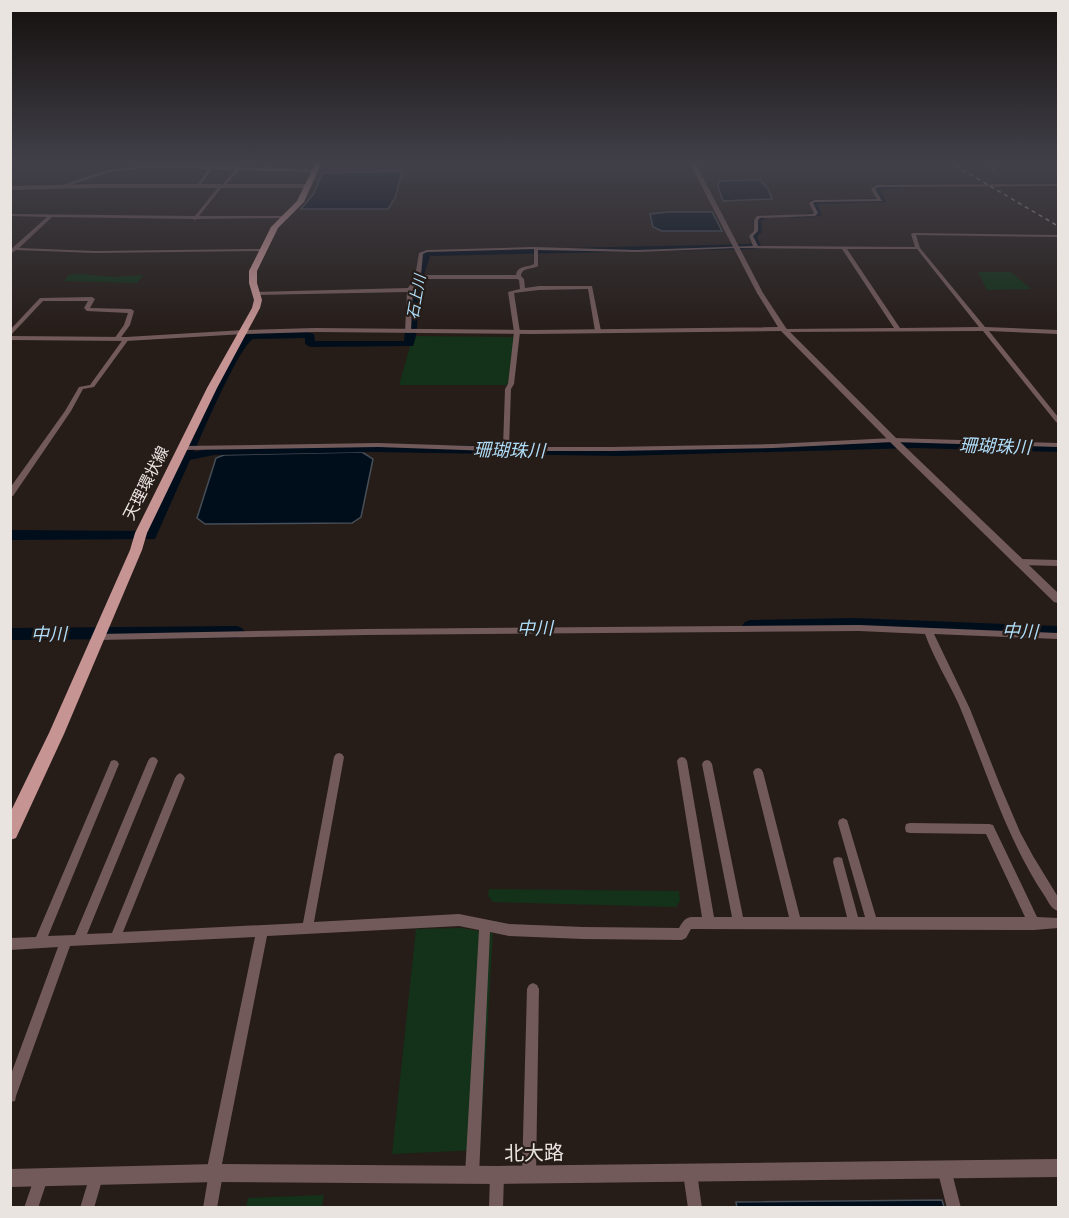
<svg xmlns="http://www.w3.org/2000/svg" width="1069" height="1218" viewBox="0 0 1069 1218" font-family="'Public Sans','Noto Sans JP',sans-serif">
  <style>
    .green { fill: #143119 }
    .water { fill: #000e1c; stroke: #464e57; stroke-width: 1.5 }
    .lines { fill: none; stroke-linecap: round; stroke-linejoin: round }
    .river { fill: #000e1c; fill-rule: evenodd }
    .minor { fill: #735a5a; fill-rule: evenodd }
    .tertiary { fill: #735a5a; fill-rule: evenodd }
    .primary { fill: #c79494; fill-rule: evenodd }
    .rail { stroke: #aaa3a0; stroke-width: 1.5; stroke-dasharray: 4 4; stroke-linecap: butt }
    .labels { text-anchor: middle; dominant-baseline: central; stroke-width: 4.5; stroke-linejoin: round; paint-order: stroke }
    .far-water-label { font-size: 15px; font-style: italic; fill: #b0defa; stroke: #261d19 }
    .street-label { font-size: 16px; fill: #eae4e1; stroke: #261d19 }
    .water-label { font-size: 18px; font-style: italic; fill: #b0defa; stroke: #261d19 }
    .near-street-label { font-size: 20px; fill: #eae4e1; stroke: #261d19 }
  </style>
  <rect width="100%" height="100%" fill="#261d19"/>
  <path class="green" d="M978 272H1011L1031 289 987 290Z
    M80 274 114 277 144 275 137 283 64 281 69 275Z
    M413 336 514 337 508 385H399Z
    M489 889 679 891 680 901 676 907 493 902 488 896Z
    M461 928 493 933 480 1150 392 1154 416 929Z
    M324 1195 322 1207H246L248 1198Z"/>
  <path class="water" d="M400 171 402 172 395 198 388 209H301L314 193 322 173Z
    M760 180 768 189 772 199 723 201 718 187 719 181Z
    M668 212H712L722 231H662L653 227 650 214Z
    M362 452 373 459 361 517 352 523 205 524 197 518 216 458 224 455Z
    M942 1200 944 1207 737 1208 736 1202Z"/>
  <g class="lines">
    <path class="river" d="M899 184 903 186 902 188 881 190 886 202 818 204 822 216 795 218 791 216 814 212 810 200 878 198 873 186Z
      M765 215 769 217 761 221 762 232 757 237 761 246 757 249 430 256C427 268 420 283 419 293 416 311 420 329 413 346L310 347 305 344V338L253 339C239 347 203 432 194 452L214 447 373 444 619 448 915 440 1058 444V452L915 448 619 456 373 452 214 455 190 460 155 539 10 540V530L145 531 178 458 241 337 251 333 306 332 314 334 315 341H404L409 291 416 276 423 251 752 244 749 237 754 231 753 220Z
      M854 618 1058 626V638L854 630 750 632 745 630 742 626 745 622 750 620Z
      M237 626 242 628 245 632 242 636 237 638 10 640V628Z"/>
    <path class="minor" d="M274 162H278L271 168 314 170 316 171 314 172 268 171 265 172 263 171 239 170 224 187H222L199 216H283L285 217V218L197 219 195 220 193 219 52 217 19 248 95 251 263 249 265 250V251L95 253 16 250 10 254V250L47 217 10 216V214L195 216 220 185H222L235 170 212 169 199 187 197 186 208 169 155 167 109 172 58 189H56V187L108 170 155 165 266 168Z
      M986 162H990L997 172H995Z
      M1058 184V186L878 187 875 189 882 201 815 202 813 203 818 213 815 216 760 218 758 220V231L753 236 758 246 915 247 911 234 913 233 1058 235V237L916 235 920 248 985 327 1058 330V334L989 331 1058 417V423L1056 422 983 331 783 332V330L785 329 894 328 842 249 737 248 637 252 538 250V266C531 270 522 267 521 276L524 279 525 288 539 286H592L601 331 598 333 595 331 588 289 539 290 514 293 520 332 514 384 511 389 509 447H612L773 444 893 438 1058 443V447L893 442 773 448 612 451H492L378 447 184 450 181 448 184 446 378 443 503 447 505 389 508 384 514 332 508 292 520 289 519 280 517 279H420L413 290 411 331 408 333 405 331 407 292 256 295 253 293 254 292 408 288 415 277 419 253 427 250 532 247 637 250 753 246 749 236 754 231V220L757 216 812 214 814 213 809 203 814 200 877 199 871 189 877 185ZM534 249V264C526 268 518 265 516 275H421L423 254 427 252ZM847 249H917L979 327 900 328Z
      M92 297 95 299 90 308 131 309 134 311 130 325 119 340 114 339 124 325 128 313 87 311 84 308 88 301H43L10 336V330L40 298Z
      M124 338 129 339 94 387 83 389 71 411 13 496H10V488L65 411 79 387 90 385Z
      M1021 559 1058 560V566L1021 565 1017 562Z
      M859 625 1058 633V639L934 634 970 709 1000 785 1020 832 1033 856 1058 897V911C1051 909 1048 901 1044 895 1005 836 986 769 959 705 948 681 934 659 925 634L859 631 366 635 99 640 96 639 95 637 96 635 99 634 366 629Z
      M339 753 342 754 344 757 314 922 459 914 509 924 583 927 679 928C686 915 689 917 702 917L677 761 679 758 682 757 685 758 687 761 714 917H732L702 764 704 761 707 760 710 761 712 764 743 917H789L753 772 755 769 758 768 761 769 763 772 800 917H847L833 862 834 858 838 857 842 858 843 862 858 917H865L838 823 839 820 843 818 847 820 848 823 876 917H1025L986 834 910 833 906 832 905 828 906 824 910 823 989 824 993 825 1037 917 1058 918V928L1034 930 691 929 686 938 682 940 583 939 509 936 490 932 479 1175 477 1180 472 1182 467 1180 465 1175 479 930 459 926 267 936 221 1169 223 1174 217 1208H203L208 1178 206 1173 255 937 70 946 16 1096 15 1101 10 1102V1077L58 947 10 950V938L36 937 111 761 114 760 117 761 119 764 48 936 75 935 148 761 150 758 153 757 156 758 158 761 87 934 112 933 175 778 177 775 180 773 183 775 185 778 123 932 303 923 334 757 336 754Z
      M533 983 537 985 539 989 536 1174 534 1179 529 1181 524 1179 522 1174 527 989 529 985Z
      M944 1162 949 1164 951 1169 961 1208H947L937 1169 939 1164Z
      M690 1166 695 1168 697 1173 702 1208H688L683 1173 685 1168Z
      M497 1168 502 1170 504 1175 503 1208H489L490 1175 492 1170Z
      M96 1170 101 1172 103 1177 94 1208H80L91 1172Z
      M41 1171 46 1173 48 1178 38 1208H24L36 1173Z"/>
    <path class="tertiary" d="M689 162H695L763 293 786 328 896 438 1058 593V603L1054 602 890 442 781 331 533 334 315 332 244 334 126 341 10 340V336L126 337 244 330 315 328 533 330 778 327 757 293Z
      M97 184H309L312 186 309 188H97L10 190V186Z
      M1058 1159V1177L497 1184 216 1182 10 1187V1169L216 1164 497 1166Z"/>
    <path class="primary" d="M316 162H322L304 202 278 228 257 271V283L262 300 260 308 217 388 147 533 142 550 64 734 16 838 10 840V813L49 733 130 550 135 533 207 388 252 308 254 300 249 283V271L271 227 297 201Z"/>
    <path class="rail" d="M949 162 1058 226"/>
  </g>
  <linearGradient id="sky" x2="0" y2="1"><stop stop-color="#15100e"/><stop offset="0.49" stop-color="#414049"/><stop offset="1" stop-color="#414049" stop-opacity="0"/></linearGradient>
  <rect width="1069" height="333" fill="url(#sky)"/>
  <g class="labels">
    <g class="far-water-label">
      <text transform="translate(416 297) rotate(-80)">石上川</text>
    </g>
    <g class="street-label">
      <text transform="translate(146 483) rotate(-63)">天理環状線</text>
    </g>
    <g class="water-label">
      <text transform="translate(995 446) rotate(2)">珊瑚珠川</text>
      <text transform="translate(509 450) rotate(1)">珊瑚珠川</text>
      <text transform="translate(535 628) rotate(-1)">中川</text>
      <text transform="translate(1020 631) rotate(2)">中川</text>
      <text transform="translate(49 634) rotate(-1)">中川</text>
    </g>
    <g class="near-street-label">
      <text transform="translate(534 1153) rotate(-1)">北大路</text>
    </g>
  </g>
  <rect width="1069" height="1218" fill="none" stroke="#eae4e1" stroke-width="24"/>
</svg>
